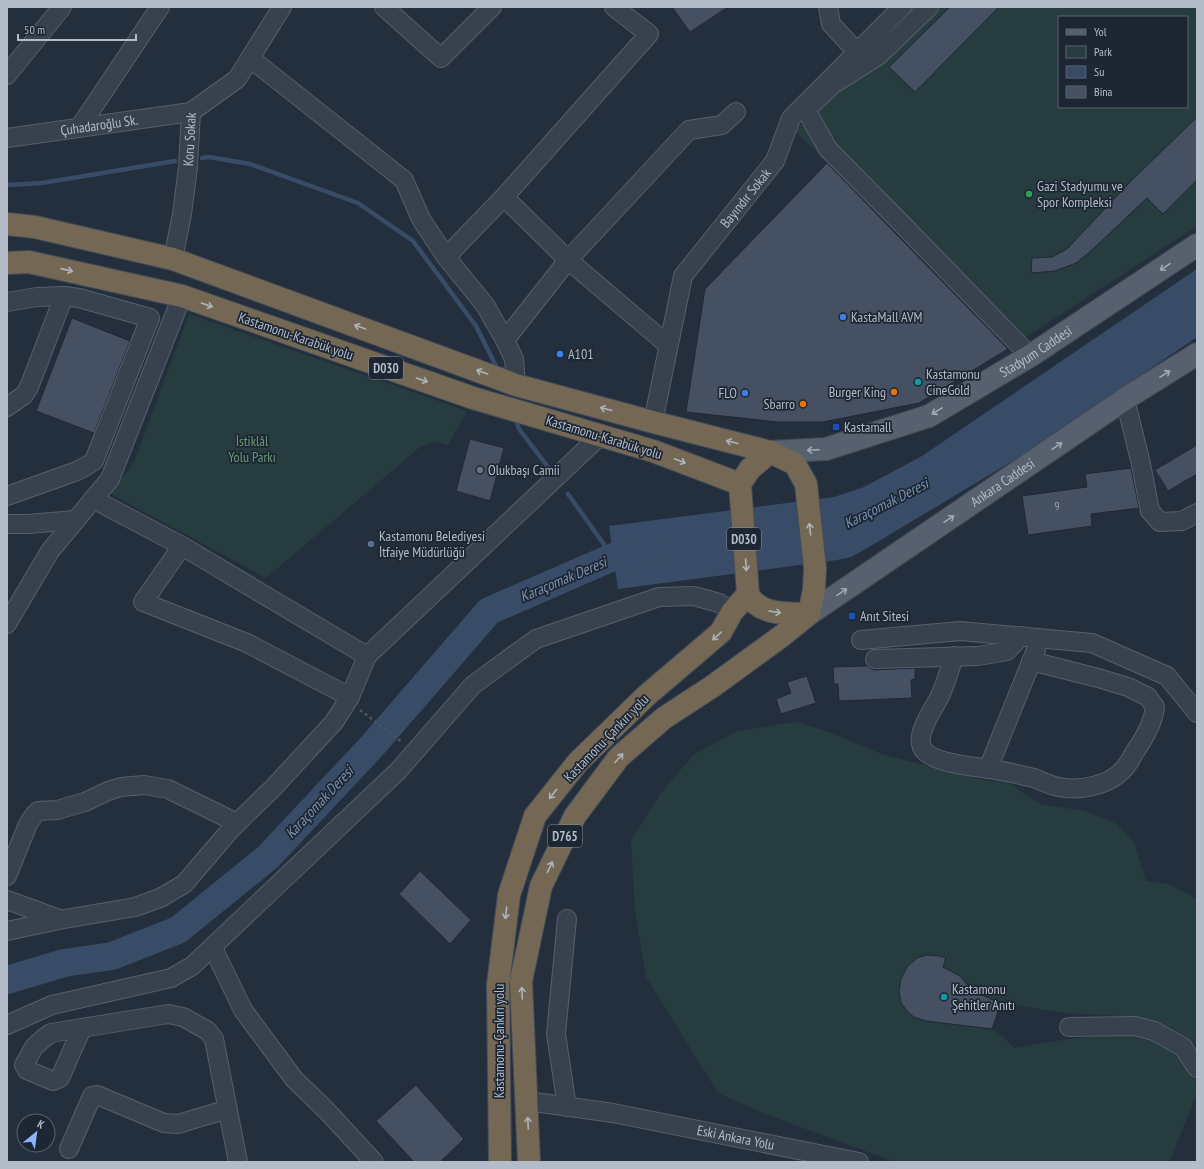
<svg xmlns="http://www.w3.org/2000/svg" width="1204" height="1169" viewBox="0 0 1204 1169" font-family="'PT Sans Narrow',sans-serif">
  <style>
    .green { fill: #263c3f; fill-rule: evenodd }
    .water { fill: #394c67 }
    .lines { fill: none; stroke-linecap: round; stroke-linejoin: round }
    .stream { stroke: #394c67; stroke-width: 4.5 }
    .river { stroke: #394c67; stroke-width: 28 }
    .building { fill: #455162; stroke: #1f2835 }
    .minor-casing { stroke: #565f6c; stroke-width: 20 }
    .major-casing { stroke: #414a57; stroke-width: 24 }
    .highway-casing { stroke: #434c59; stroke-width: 24 }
    .path { stroke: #44595c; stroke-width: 2.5; stroke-dasharray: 3 3; stroke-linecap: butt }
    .minor { stroke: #38414e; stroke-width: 18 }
    .major { stroke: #56606e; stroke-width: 22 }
    .highway { stroke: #746855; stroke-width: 22 }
    .oneway { stroke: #a1aab7 }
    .oneway2 { stroke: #aeb4bd }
    .leisure-dot { fill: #2e9e5b; stroke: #1d2633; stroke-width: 1.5 }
    .shop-dot { fill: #3f7fe0; stroke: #1d2633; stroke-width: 1.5 }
    .culture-dot { fill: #0f9aa8; stroke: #1d2633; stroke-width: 1.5 }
    .food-dot { fill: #e8710a; stroke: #1d2633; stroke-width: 1.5 }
    .transit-dot { fill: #1a4fb4; stroke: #1d2633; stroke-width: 1.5 }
    .worship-dot { fill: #6b7280; stroke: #1d2633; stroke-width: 1.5 }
    .service-dot { fill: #5c6f8a; stroke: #1d2633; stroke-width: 1.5 }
    .labels { text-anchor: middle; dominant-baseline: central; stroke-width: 3.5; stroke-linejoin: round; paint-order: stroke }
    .number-label { font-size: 12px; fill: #98a1af }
    .shield { fill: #1d2633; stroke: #878f9c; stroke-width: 1 }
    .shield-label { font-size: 13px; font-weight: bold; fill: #b4bcc9 }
    .street-label { font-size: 14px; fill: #b4bcc9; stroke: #1d2633 }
    .poi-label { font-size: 14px; fill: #b4bcc9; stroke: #1d2633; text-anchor: start }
    .park-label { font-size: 14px; fill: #6b9a76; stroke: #1d2633 }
    .water-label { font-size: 15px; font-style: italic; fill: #7c92b1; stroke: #1d2633 }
  </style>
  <rect width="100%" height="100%" fill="#242f3e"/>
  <path class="green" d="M916 7H1197V226L1014 345 795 131ZM1059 17H1187V107H1059Z
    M189 314 467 411 448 445C435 441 431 441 419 448L266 578 111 494 134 462Z
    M796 722 832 733 884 755 987 781 1007 782 1040 804 1085 811 1117 824 1134 842 1146 881 1169 884 1197 899V1045L1154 1021 1139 1017 1065 1013 1001 1003 974 992 960 976 943 967 946 959C937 955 925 953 917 959 899 970 893 996 908 1012 922 1027 970 1023 991 1029 998 1031 1009 1043 1015 1048L1068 1039 1131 1034 1149 1038 1175 1052 1194 1074 1197 1092 1170 1162H895L760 1112 718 1093 646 977 635 912 631 840 661 793 694 754 738 731Z"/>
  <path class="water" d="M1197 269V337L1026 453 864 550 851 557 837 560 618 589 609 526 834 497 864 487 922 456Z"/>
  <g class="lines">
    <path class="stream" d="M202 158 209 157 250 164 358 203 413 241 476 326 496 366
      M7 185 42 183 175 161
      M516 420 519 429 548 467
      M568 494 613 557"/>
    <path class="river" d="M7 980 64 963 112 956 178 930 268 857 373 745 489 611 613 557 651 552"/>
  </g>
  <path class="building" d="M672 7H728L690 32Z
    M950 7H999L915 92 889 67Z
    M1197 117V180L1163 214 1147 198 1092 250 1076 263 1055 271 1031 273 1032 258 1052 257 1067 249 1131 181Z
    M827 163 1008 349 919 403 823 422H777L686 412 705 289Z
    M72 318 130 341 94 433 36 411Z
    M470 439 504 448 490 501 456 491Z
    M1197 445V474L1168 491 1155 470Z
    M1131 468 1139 508 1091 514 1092 526 1028 535 1022 496 1087 487 1085 474Z
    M867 666 870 668 875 670 915 668V679L911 680 912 698 839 701 838 684H834L833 667Z
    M807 676 816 703 781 714 776 699 791 693 787 682Z
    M420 871 471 920 450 944 399 894Z
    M927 955 939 956 946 958 943 967 960 976 974 992 1001 1003 992 1029 926 1021 914 1017 908 1012 901 1003 899 991 901 979 907 967 917 958Z
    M416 1085 464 1139 440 1162H414L376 1121Z"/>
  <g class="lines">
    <defs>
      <g id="minor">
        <path d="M384 7 441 58 492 7"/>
        <path d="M828 7 831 24 857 52"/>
        <path d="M929 7 878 56 832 85 806 110 828 149 904 226 1030 356"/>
        <path d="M250 58 404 180 421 219 446 257 485 305 505 340 514 359 516 385"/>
        <path d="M7 75 62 7"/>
        <path d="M79 128 160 7"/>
        <path id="s1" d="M7 138 191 112"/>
        <path d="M504 197 568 260 668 345"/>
        <path d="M446 257 504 197 649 34 614 7"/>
        <path id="s2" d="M173 259 182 214 188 167 191 112 237 79 282 7"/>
        <path d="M7 302 37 297 64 296 79 298 150 318 94 461 88 465 77 471 7 496"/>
        <path d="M505 340 568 260 689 130 722 125 736 112"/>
        <path d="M1125 399 1141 464 1150 511 1160 522 1182 521 1197 513"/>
        <path d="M7 407 24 395 29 387 64 296"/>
        <path id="s3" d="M653 422 683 276 775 161 791 118 902 7"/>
        <path d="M93 499 182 546 367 656 600 436"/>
        <path d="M7 524H28L75 520"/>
        <path d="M182 546 143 602 247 643 350 697"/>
        <path d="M7 624 50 551 110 479 182 296"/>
        <path d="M861 640 960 631 1092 643 1167 676 1197 713"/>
        <path d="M954 656C950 669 946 682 941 694 935 707 918 729 921 744 924 762 968 766 983 768 1000 770 1017 774 1034 778 1042 781 1051 786 1059 787 1080 791 1107 786 1122 771 1127 766 1131 759 1134 753 1144 739 1153 724 1155 707L1148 697 1128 687 1098 678 1031 661"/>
        <path d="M875 659 978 656 996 653 1007 651 1021 636"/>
        <path d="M988 769 1036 650"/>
        <path d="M7 876 28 824 34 815 38 811 57 810 85 802 108 791 121 787 144 785 168 789 237 823"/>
        <path d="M7 900 59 919"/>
        <path d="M567 919 556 1034 567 1107"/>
        <path d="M7 931 59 920 135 907 160 898 184 884 232 828 274 787 334 722 350 697 367 656"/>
        <path d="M213 948 243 1010 294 1079 326 1110 374 1162"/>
        <path d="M7 1025 52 1005 171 978 192 966 398 771 473 685 536 639 659 597 694 596 719 603 732 612"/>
        <path d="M1069 1027 1135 1026 1154 1031 1183 1047 1197 1068"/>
        <path d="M82 1028 60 1078 53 1081 27 1070 24 1065 34 1047 44 1038 51 1033 168 1014 183 1017 208 1031 214 1039 238 1162"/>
        <path id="s4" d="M527 1101 613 1113 859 1162"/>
        <path d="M69 1149 92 1096 97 1095 164 1123 178 1124 228 1109"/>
      </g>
      <g id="major">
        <path id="s5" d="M770 452 826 449 929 416 1030 356 1197 245"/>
        <path id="s6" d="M809 614 1125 399 1197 354"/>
      </g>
      <path id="highway" d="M7 224 35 227 173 259 516 385 653 422 770 452 795 464 806 484 815 568 814 590 809 614
        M7 263 29 262 182 296 473 398 653 451 740 484
        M740 484 748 594C759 616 788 613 809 614
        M740 484 750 469 770 452
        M500 1162 498 985 509 895 535 816 578 762 646 696 721 632 732 612 748 594
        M529 1162 521 981 541 886 575 816 619 757 664 718 713 686 783 635 809 614"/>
    </defs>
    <use href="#minor" class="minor-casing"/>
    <use href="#major" class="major-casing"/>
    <use href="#highway" class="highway-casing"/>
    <path class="path" d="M360 710 402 742"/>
    <use href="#minor" class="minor"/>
    <use href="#major" class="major"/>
    <use href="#highway" class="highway"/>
  </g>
  <defs><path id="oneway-shaft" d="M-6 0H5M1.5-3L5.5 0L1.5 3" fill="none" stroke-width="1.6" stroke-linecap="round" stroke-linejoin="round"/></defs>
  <g class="oneway">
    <use href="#oneway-shaft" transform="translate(1165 267) rotate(146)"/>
    <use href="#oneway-shaft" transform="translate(1165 374) rotate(-32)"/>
    <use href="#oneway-shaft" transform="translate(937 411) rotate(149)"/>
    <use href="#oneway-shaft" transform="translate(1057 446) rotate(-34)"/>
    <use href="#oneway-shaft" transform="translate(813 450) rotate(177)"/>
    <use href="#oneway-shaft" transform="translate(949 519) rotate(-34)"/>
    <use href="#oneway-shaft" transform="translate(842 592) rotate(-34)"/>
  </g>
  <g class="oneway2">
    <use href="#oneway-shaft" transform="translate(67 270) rotate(13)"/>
    <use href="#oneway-shaft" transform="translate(207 305) rotate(19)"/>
    <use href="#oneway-shaft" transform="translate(360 327) rotate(-160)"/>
    <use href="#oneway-shaft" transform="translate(482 372) rotate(-160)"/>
    <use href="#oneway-shaft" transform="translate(422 380) rotate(19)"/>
    <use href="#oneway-shaft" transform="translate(606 409) rotate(-165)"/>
    <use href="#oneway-shaft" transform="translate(732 442) rotate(-166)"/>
    <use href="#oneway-shaft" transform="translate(680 461) rotate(21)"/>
    <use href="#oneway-shaft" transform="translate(810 529) rotate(-96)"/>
    <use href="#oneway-shaft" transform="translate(746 565) rotate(86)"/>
    <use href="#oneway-shaft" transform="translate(775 612) rotate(9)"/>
    <use href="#oneway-shaft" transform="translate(717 636) rotate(138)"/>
    <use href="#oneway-shaft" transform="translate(619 758) rotate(-48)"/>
    <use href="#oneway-shaft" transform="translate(553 794) rotate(128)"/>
    <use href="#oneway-shaft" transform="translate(550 867) rotate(-64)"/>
    <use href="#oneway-shaft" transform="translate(506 913) rotate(97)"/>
    <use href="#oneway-shaft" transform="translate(522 993) rotate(-93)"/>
    <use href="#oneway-shaft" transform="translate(528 1123) rotate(-93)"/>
  </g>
  <circle class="leisure-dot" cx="1029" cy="194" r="4"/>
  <g class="shop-dot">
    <circle cx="843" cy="317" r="4"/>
    <circle cx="560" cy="354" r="4"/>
    <circle cx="745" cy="393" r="4"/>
  </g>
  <g class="culture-dot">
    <circle cx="918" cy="382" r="4"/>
    <circle cx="944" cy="997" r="4"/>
  </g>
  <g class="food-dot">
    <circle cx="894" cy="392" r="4"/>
    <circle cx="803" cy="404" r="4"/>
  </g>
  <g class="transit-dot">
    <rect x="832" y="423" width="8" height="8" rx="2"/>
    <rect x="848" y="612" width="8" height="8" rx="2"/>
  </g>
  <circle class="worship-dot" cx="480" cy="470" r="4"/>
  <circle class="service-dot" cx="371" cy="544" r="4"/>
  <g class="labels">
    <g class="number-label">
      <text x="1057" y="505">9</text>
    </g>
    <g class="shield">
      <rect x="369" y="357" width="34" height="22" rx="3"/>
      <rect x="727" y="528" width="34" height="22" rx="3"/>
      <rect x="548" y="825" width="34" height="22" rx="3"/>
    </g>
    <g class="shield-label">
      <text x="386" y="368">D030</text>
      <text x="744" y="539">D030</text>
      <text x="565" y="836">D765</text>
    </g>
    <g class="street-label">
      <text stroke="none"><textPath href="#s1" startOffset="93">Çuhadaroğlu Sk.</textPath></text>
      <text stroke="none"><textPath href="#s2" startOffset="121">Koru Sokak</textPath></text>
      <text stroke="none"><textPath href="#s3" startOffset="249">Bayındır Sokak</textPath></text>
      <text transform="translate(296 336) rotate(19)">Kastamonu-Karabük yolu</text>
      <text stroke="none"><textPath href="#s5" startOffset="289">Stadyum Caddesi</textPath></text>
      <text transform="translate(604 437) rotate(17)">Kastamonu-Karabük yolu</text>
      <text stroke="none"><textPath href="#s6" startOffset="234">Ankara Caddesi</textPath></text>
      <text transform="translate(606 738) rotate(-46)">Kastamonu-Çankırı yolu</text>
      <text transform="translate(499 1041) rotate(-90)">Kastamonu-Çankırı yolu</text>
      <text stroke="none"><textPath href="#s4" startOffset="212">Eski Ankara Yolu</textPath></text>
    </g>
    <g class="poi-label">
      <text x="1037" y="186">Gazi Stadyumu ve<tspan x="1037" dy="16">Spor Kompleksi</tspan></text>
      <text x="851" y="317">KastaMall AVM</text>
      <text x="568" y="354">A101</text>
      <text x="926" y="374">Kastamonu<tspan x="926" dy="16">CineGold</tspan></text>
      <text x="886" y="392" text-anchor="end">Burger King</text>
      <text x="737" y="393" text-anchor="end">FLO</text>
      <text x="795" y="404" text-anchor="end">Sbarro</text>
      <text x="844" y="427">Kastamall</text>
      <text x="488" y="470">Olukbaşı Camii</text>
      <text x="379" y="536">Kastamonu Belediyesi<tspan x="379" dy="16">İtfaiye Müdürlüğü</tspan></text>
      <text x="860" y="616">Anıt Sitesi</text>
      <text x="952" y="989">Kastamonu<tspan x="952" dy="16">Şehitler Anıtı</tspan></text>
    </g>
    <g class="park-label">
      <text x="252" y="441">İstiklâl<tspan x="252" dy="16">Yolu Parkı</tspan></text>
    </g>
    <g class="water-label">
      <text transform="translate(886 503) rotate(-27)">Karaçomak Deresi</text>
      <text transform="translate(563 579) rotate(-23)">Karaçomak Deresi</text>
      <text transform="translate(319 802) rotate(-47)">Karaçomak Deresi</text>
    </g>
  </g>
  <rect width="1204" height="1169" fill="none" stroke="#b4bcc9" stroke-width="16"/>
  <rect x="1058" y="16" width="130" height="92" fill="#1d2633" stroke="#59626f"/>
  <rect x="1066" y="29" width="20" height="6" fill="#56606e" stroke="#59626f"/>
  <text x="1094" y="36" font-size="12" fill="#b4bcc9">Yol</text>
  <rect x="1066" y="46" width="20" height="12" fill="#263c3f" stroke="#59626f"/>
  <text x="1094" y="56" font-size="12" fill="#b4bcc9">Park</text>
  <rect x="1066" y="66" width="20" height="12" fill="#394c67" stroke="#59626f"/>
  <text x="1094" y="76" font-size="12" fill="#b4bcc9">Su</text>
  <rect x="1066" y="86" width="20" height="12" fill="#455162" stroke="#59626f"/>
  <text x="1094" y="96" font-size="12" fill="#b4bcc9">Bina</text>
  <g transform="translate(36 1133) rotate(29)"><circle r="19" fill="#1d2633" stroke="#59626f"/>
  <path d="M0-3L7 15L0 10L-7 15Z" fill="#8ab4f8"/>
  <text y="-6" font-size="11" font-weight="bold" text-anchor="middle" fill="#b4bcc9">K</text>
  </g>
  <path d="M18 34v6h118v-6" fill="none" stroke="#b4bcc9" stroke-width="2"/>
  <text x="24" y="34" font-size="12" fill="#b4bcc9" stroke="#1d2633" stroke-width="3" paint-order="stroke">50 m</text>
</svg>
